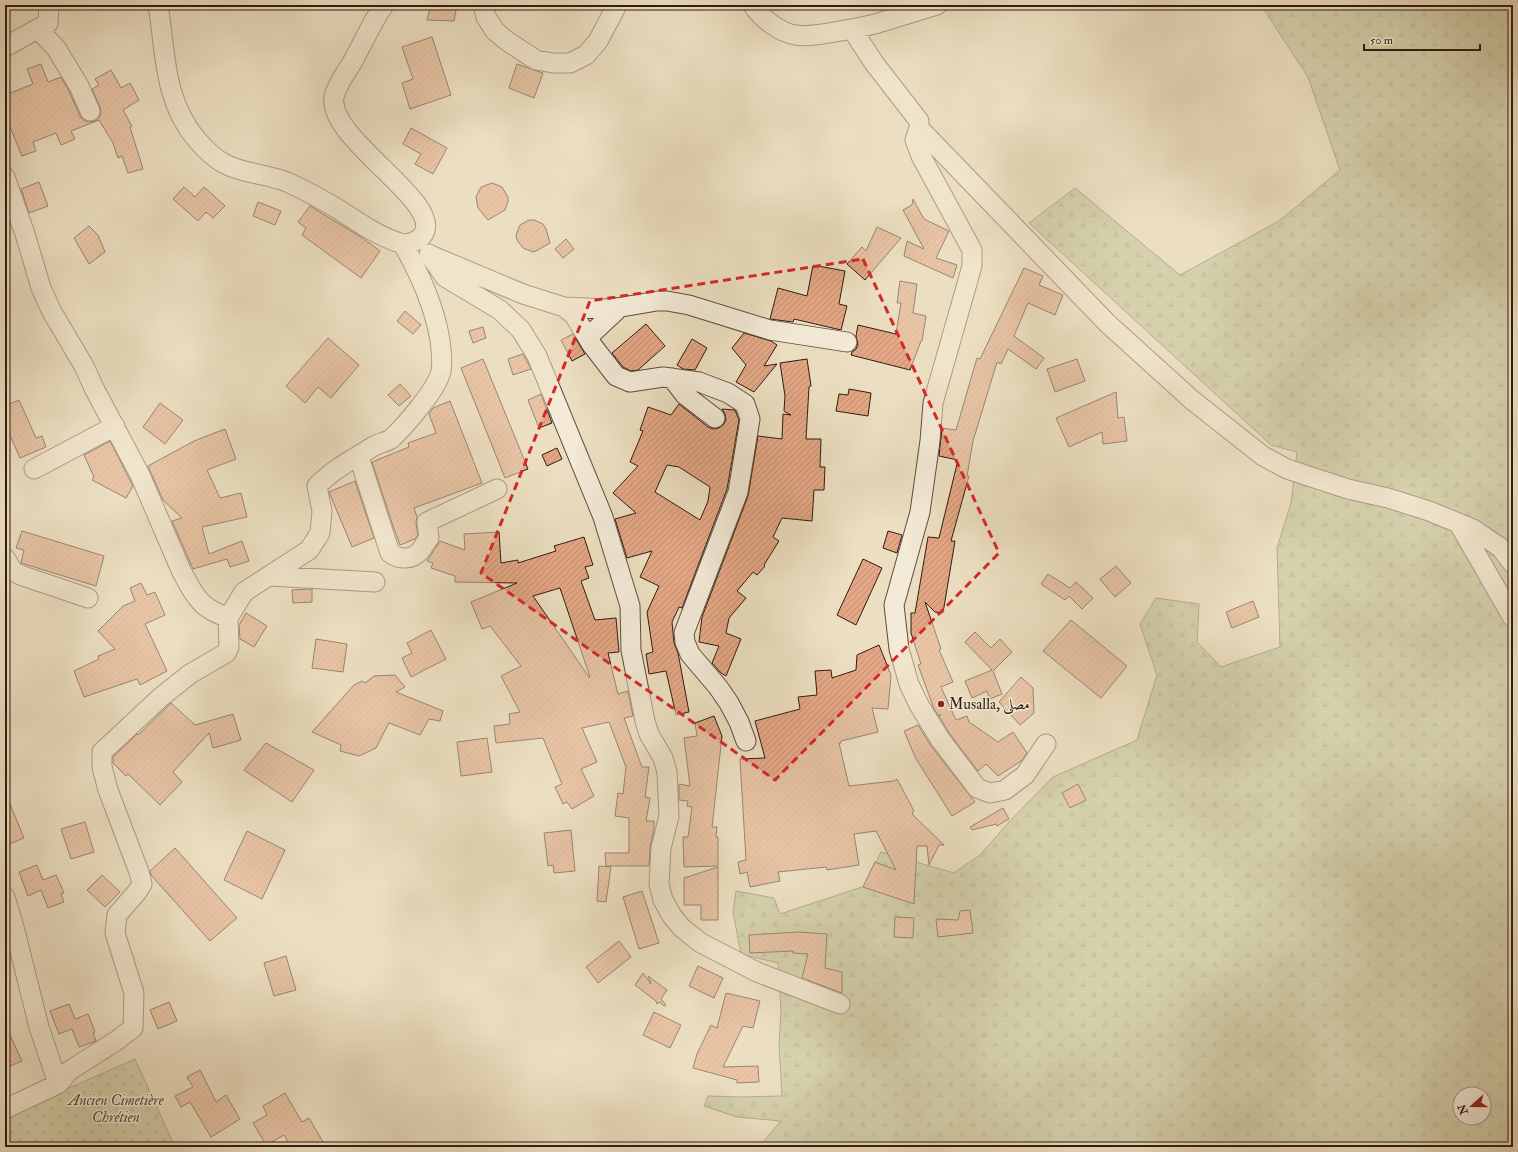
<svg xmlns="http://www.w3.org/2000/svg" width="1518" height="1152" viewBox="0 0 1518 1152" font-family="'IM FELL Double Pica',Amiri,serif">
  <style>
    .forest { fill: url(#forest-firs); stroke: #746e52; fill-rule: evenodd }
    .cemetery { fill: url(#cemetery-stones); stroke: #746e52 }
    .building { fill: url(#building-hatch); stroke: #301b11; fill-rule: evenodd }
    .lines { fill: none; stroke-linecap: round; stroke-linejoin: round }
    .minor-casing { stroke: #5f4c3d; stroke-width: 21 }
    .minor { stroke: #f3ead7; stroke-width: 19 }
    .marked { fill: none; stroke: #d62828; stroke-width: 3; stroke-dasharray: 8 5; stroke-linejoin: round }
    .poi-dot { fill: #8f2418; stroke: #f3ead7; stroke-width: 1.5 }
    .labels { text-anchor: middle; dominant-baseline: central; stroke-width: 3; stroke-linejoin: round; paint-order: stroke }
    .poi-label { font-size: 15px; fill: #301b11; stroke: #f3ead7; text-anchor: start }
    .park-label { font-size: 15px; font-style: italic; fill: #594d38; stroke: #f3ead7 }
  </style>
  <defs>
    <pattern id="forest-firs" width="22" height="20" patternUnits="userSpaceOnUse"><rect width="22" height="20" fill="#b8c293"/><path d="M5 1l3.5 6h-7zM16 11l3.5 6h-7z" fill="#9ea67e"/></pattern>
    <pattern id="cemetery-stones" width="16" height="16" patternUnits="userSpaceOnUse"><rect width="16" height="16" fill="#b8c293"/><path d="M2 7V4a2 2 0 0 1 4 0v3zM10 15v-3a2 2 0 0 1 4 0v3z" fill="#9ea67e"/></pattern>
    <pattern id="building-hatch" width="6" height="6" patternUnits="userSpaceOnUse"><rect width="6" height="6" fill="#e4a785"/><path d="M-1 1l2-2M0 6l6-6M5 7l2-2" fill="none" stroke="#c48f72"/></pattern>
  </defs>
  <rect width="100%" height="100%" fill="#ecdfc1"/>
  <filter id="stains"><feTurbulence type="fractalNoise" baseFrequency=".005" numOctaves="4"/><feColorMatrix values="0 0 0 0 .2 0 0 0 0 .09 0 0 0 0 .02 0 0 0 .5 -.17"/></filter>
  <radialGradient id="worn" r=".72"><stop offset=".6" stop-color="#630" stop-opacity="0"/><stop offset="1" stop-color="#630" stop-opacity=".3"/></radialGradient>
  <path class="forest" d="M1261 5H1513V1147H759L781 1121 737 1117 704 1106 708 1096 741 1097 782 1096 779 1046 781 1009 778 963 741 954 733 912 736 891 774 898 780 914 865 886 881 852 954 873 981 854 1009 822 1053 777 1137 740 1157 675 1140 624 1156 598 1199 604 1197 642 1221 667 1280 647 1277 548 1291 503 1297 452 1271 445 1029 223 1075 188 1180 275 1279 221 1340 170 1308 77ZM1460 1094H1484V1118H1460Z"/>
  <path class="cemetery" d="M135 1059 175 1147H5V1116Z"/>
  <path class="building" d="M431 5H457L454 21 427 20Z
    M432 37 451 95 410 109 402 83 413 79 402 47Z
    M41 64 48 82 61 77 69 91 80 116 83 120 88 122 95 121 99 118 101 113 100 107 92 89 99 85 95 79 111 70 121 88 130 83 139 100 123 110 132 126 130 127 143 169 128 173 122 156 118 158 113 143 99 120 71 131 75 139 61 145 56 133 33 142 36 151 22 156 5 115V95L33 84 27 69Z
    M517 64 543 73 534 98 509 88Z
    M411 128 447 148 433 174 415 164 421 154 403 144Z
    M39 182 48 206 29 213 21 189Z
    M492 183 502 187 508 197V202L505 210 488 220 478 208 476 197 481 187Z
    M184 187 195 197 204 187 225 206 213 218 206 212 198 221 173 199Z
    M913 199 924 219 949 231 936 258 957 265 953 278 904 256 907 241 924 249 903 210 912 205Z
    M258 202 281 211 275 225 253 216Z
    M310 206 361 237 380 251 361 278 302 235 306 228 298 222Z
    M529 220H534L543 224 546 229 550 243 538 250 533 252 523 248 517 240 516 235 520 225Z
    M89 226 98 235 105 252 89 264 74 238Z
    M877 227 901 238 865 280 847 264 862 247 866 251Z
    M566 239 574 249 563 258 555 249Z
    M813 265 845 271 839 304 847 306 841 330 794 319 793 322 770 319 778 288 807 296Z
    M1024 268 1043 276 1039 285 1063 295 1055 315 1028 303 1014 336 1044 358 1036 369 1008 349 1001 364 997 362 973 441 967 476H969L951 541H955L943 613 935 612 925 602 941 649 939 650 953 682 941 687 956 720 967 716 969 722 998 742 1013 732 1027 753 1021 761 998 776 986 764 978 771 949 733 939 716 941 715H938L934 709 918 665 921 664 911 633V613H915L928 537 939 538 958 460 939 456 942 428 956 430 977 358 980 359Z
    M900 281 917 284 913 313 926 316 922 341H921L910 370 851 355 852 352 856 349 858 344 856 336 858 325 896 334 901 303H897Z
    M405 311 421 325 413 334 397 321Z
    M646 324 665 346 638 370 631 371 623 367 612 353Z
    M483 327 486 338 473 343 469 331Z
    M744 333 771 341 777 345 764 366 777 364 754 392 736 382 746 365 732 348Z
    M573 334 585 354 572 361 561 340Z
    M328 338 359 365 331 398 318 387 305 403 286 386Z
    M692 339 707 348 695 370 683 369 677 365Z
    M523 354 531 369 513 375 508 359Z
    M483 359 528 469 505 478 461 368Z
    M807 359 811 386 809 387 806 439H821L820 467H825L824 490H814L812 521 782 518 773 537 779 541 764 565 765 566 757 575 753 572 737 591 746 598 729 618 726 633 741 639 726 676 721 673 712 663 719 646 699 642 702 617 748 496 758 436 782 439 783 414 791 415 784 411 785 396 780 363Z
    M1077 359 1085 381 1055 392 1047 369Z
    M400 384 411 396 399 406 388 395Z
    M849 389 871 393 868 416 836 411 839 394 848 395Z
    M1116 392 1118 418 1124 417 1127 441 1103 444 1102 432 1069 447 1056 418Z
    M541 394 552 423 539 428 528 400Z
    M19 400 36 438 42 436 46 447 20 458 5 424V406Z
    M450 401 482 483 414 508 417 517 416 523 418 535 415 539 400 545 394 529 372 462 409 447 408 443 436 433 429 414 433 408Z
    M160 403 183 420 165 444 143 427Z
    M679 404 708 427 713 429 719 428 724 424 726 420 725 414 722 409 735 410 739 420 727 489 682 608 679 607 672 622 674 643 678 653 689 712 676 715 666 671 649 674 646 654 653 652 647 612 659 586 640 577 652 551 627 558 615 519 636 513 613 493 638 466 630 462 643 431 640 430 648 407 671 415ZM667 465 679 467 710 487 708 501 700 520 655 492Z
    M225 429 236 459 207 470 220 498 241 493 247 517 202 527 209 554 242 541 249 561 230 567 227 559 193 569 172 521 182 518 163 500 148 466 194 441Z
    M110 441 133 486 126 498 92 480 94 477 84 455Z
    M557 448 562 459 547 466 542 455Z
    M355 481 374 538 352 547 329 492Z
    M22 531 104 556 96 586 21 563 24 550 16 548Z
    M888 531 902 535 897 553 883 548Z
    M499 532 501 563 518 560V563L556 551 554 546 584 537 593 565 585 567 589 578 581 581 595 620 616 618 619 652 608 653 618 694 628 691 633 716 624 718 642 767H649L645 797 650 798 646 821H654V829L650 847 649 866H606L605 853H629V818L615 816 618 793 623 794 626 767 609 722 582 728 597 762 581 769 594 796 572 809 567 802 563 804 555 787 562 784 543 738 496 743 494 726 510 724 509 714 520 712 501 676 521 666 490 626 482 629 471 602 517 583 455 582V576L431 568 433 563 427 561 440 541 465 550 464 534ZM560 588 590 677H589L533 596Z
    M863 559 882 568 856 625 837 615Z
    M1116 566 1131 583 1115 597 1100 579Z
    M1048 574 1070 588 1076 582 1093 598 1082 609 1069 596 1065 600 1041 584Z
    M141 583 147 595 155 592 165 615 145 624 167 671 140 685 137 679 84 697 74 671 99 659 98 656 115 649 98 631 123 606 135 601 130 588Z
    M312 589V602L293 603 292 590Z
    M1253 601 1259 617 1232 628 1226 612Z
    M246 613 267 626 254 647 240 639 239 625Z
    M1071 620 1127 666 1101 698 1043 651Z
    M431 630 446 659 411 677 402 658 412 653 407 643Z
    M975 632 991 648 1000 639 1012 652 993 671 1002 694 990 699 987 691 972 698 965 681 992 670 965 642Z
    M316 639 347 644 343 672 312 668Z
    M879 645 891 675 888 709 872 708 878 732 841 741V743H839L849 786 894 781 897 779 914 811 912 814 944 845H939L929 865 927 846H917L914 904 863 887 875 862 896 870 876 831 854 834 859 865 827 870 826 867 778 872 780 881 750 887 747 872 740 874 738 862 746 860 740 759 765 758 755 721 800 709 798 697 817 695 815 671 831 670 832 678 856 670 857 655Z
    M395 675 405 687 396 692 443 711 440 721 429 719 420 735 389 723 376 748 359 756 340 751 341 745 312 732 354 685 362 681 365 683 374 676Z
    M1021 677 1033 688 1034 713 1020 725 999 702Z
    M171 703 195 725 233 714 241 740 213 748 209 733 173 772 182 782 160 805 128 774 126 776 113 763V757L137 734 138 735Z
    M714 716 722 736 712 827H717L716 837H718V866L684 867 683 837H688L692 807 687 806 688 801 679 800V784L690 786 684 738 697 736 695 723Z
    M918 725 931 746 975 802 952 816 915 757 904 731Z
    M487 738 492 772 461 776 457 742Z
    M266 743 314 770 292 802 244 770Z
    M1078 784 1086 800 1070 808 1062 793Z
    M5 794H6L24 838 5 846Z
    M1003 808 1009 819 997 826 996 824 972 830 970 827Z
    M85 822 94 852 71 859 61 829Z
    M571 830 575 871 554 873 553 865 548 866 544 833Z
    M247 831 285 850 262 899 224 880Z
    M175 848 237 918 210 941 151 875 150 871Z
    M37 865 43 880 56 875 64 893 61 894 64 902 48 908 41 890 28 896 19 872Z
    M599 866 611 867 606 902 597 901Z
    M718 867V920H701V905H684V878Z
    M102 875 120 892 105 907 87 890Z
    M642 891 659 943 639 949 623 897Z
    M970 910 973 933 938 937 936 919 958 920 960 911Z
    M895 917 914 918 913 938 894 937Z
    M798 932 827 934 825 968 842 972V993L802 978 808 954 793 953V951L750 953 749 935Z
    M619 941 631 957 598 983 586 967Z
    M286 956 296 990 274 996 264 963Z
    M698 966 723 978 714 998 689 986Z
    M643 973 651 984 648 976 667 990 661 999 666 1005 664 1006 659 1002 657 1004 656 1001 635 985Z
    M726 993 760 1001 753 1028 743 1026 723 1067 758 1066 759 1082 737 1083V1080L693 1068 697 1054 711 1025 717 1028Z
    M169 1002 177 1021 158 1029 150 1010Z
    M69 1004 75 1019 88 1014 95 1032 93 1033 96 1041 79 1047 72 1029 59 1034 50 1011Z
    M654 1012 681 1025 670 1048 643 1035Z
    M5 1024 22 1061 5 1068Z
    M200 1070 216 1102 226 1095 240 1119 211 1137 190 1102 181 1107 175 1096 193 1087 187 1077Z
    M285 1093 302 1122 309 1118 323 1142 315 1147H291L284 1135 266 1145 253 1123 267 1115 263 1106Z"/>
  <g class="lines">
    <defs>
      <path id="minor" d="M158 5C166 53 163 100 197 140 204 148 215 159 225 164 244 174 267 174 287 182 305 190 321 199 338 209 358 222 378 236 400 243 407 245 417 242 422 236 448 204 327 140 334 97 337 84 346 73 353 61 363 43 372 22 384 5
        M483 5 486 17 495 31 507 41 536 60 553 63H570L586 55 598 41 617 5
        M753 5C761 18 780 33 796 35 809 38 838 31 852 29L874 63 919 121V128L1107 323 1192 400 1263 456 1287 469 1348 489 1388 498 1429 511 1473 529 1501 548 1513 564
        M38 29 56 48 79 86 90 111
        M852 29 875 24 937 5
        M5 47 48 23 49 5
        M919 128 915 140 921 156 972 250V266L933 403 930 441 920 512 894 605 899 649 909 684 919 705 940 739 977 788 990 793 1005 790 1025 775 1046 744
        M5 177 25 234 41 288 52 312 84 366 94 388 140 475 181 570C187 581 192 593 201 602 208 610 219 614 228 618
        M429 254 445 277 500 310 521 330 537 356 603 517 630 606 631 650 645 721 649 734 663 758 667 772 669 816 661 848 659 884 663 900 672 916 682 928 701 943 757 972 840 1004
        M430 255 523 294 564 307 574 315 592 345 616 376 630 382 663 377 699 382 728 393 745 404 750 419 738 492 684 633 685 642 690 654 718 687 729 703 739 722 746 741
        M564 307 610 309 657 301H667L689 305 770 330 847 342
        M588 337 619 308
        M672 378 685 395 715 418
        M359 457 390 553C399 560 412 560 420 551 424 547 425 542 429 538L427 522 497 489
        M34 469 115 426
        M1459 524 1513 618
        M5 558 13 571 20 575 88 598
        M270 576 375 582
        M5 897 14 927 39 1027 58 1084
        M5 1109 58 1084 69 1071 116 1041 133 1028 134 993 115 933 117 915 137 892 142 884 139 872 108 790 102 767V752L161 697 190 674 226 653 229 647 228 618 244 592 309 550 320 533 322 511 317 486C333 469 355 458 374 446 379 443 387 442 391 439 405 426 438 388 441 371 443 361 441 350 440 340 434 305 420 275 403 244"/>
    </defs>
    <use href="#minor" class="minor-casing"/>
    <use href="#minor" class="minor"/>
  </g>
  <path d="M0 0H1518V1152H0ZM863 259 999 553 775 780 481 573 590 301Z" fill="#ecdfc1" fill-opacity=".55" fill-rule="evenodd"/>
  <path class="marked" d="M863 259 999 553 775 780 481 573 590 301Z"/>
  <circle class="poi-dot" cx="941" cy="704" r="4"/>
  <g class="labels">
    <g class="poi-label">
      <text x="949" y="704">Musalla, مصلى</text>
    </g>
    <g class="park-label">
      <text x="116" y="1100">Ancien Cimetière<tspan x="116" dy="17">Chrétien</tspan></text>
    </g>
  </g>
  <rect width="1518" height="1152" fill="none" stroke="#ecdfc1" stroke-width="20"/>
  <rect x="6" y="6" width="1506" height="1140" fill="none" stroke="#301b11" stroke-width="2"/>
  <rect x="10" y="10" width="1498" height="1132" fill="none" stroke="#301b11"/>
  <g transform="translate(1472 1106) rotate(249)"><circle r="19" fill="#f3ead7" stroke="#a59788"/>
  <path d="M0-3L7 15L0 10L-7 15Z" fill="#8f2418"/>
  <text y="-6" font-size="11" font-weight="bold" text-anchor="middle" fill="#301b11">N</text>
  </g>
  <path d="M1364 44v6h116v-6" fill="none" stroke="#301b11" stroke-width="2"/>
  <text x="1370" y="44" font-size="12" fill="#301b11" stroke="#f3ead7" stroke-width="3" paint-order="stroke">50 m</text>
  <rect width="100%" height="100%" filter="url(#stains)"/>
  <rect width="100%" height="100%" fill="url(#worn)"/>
</svg>
